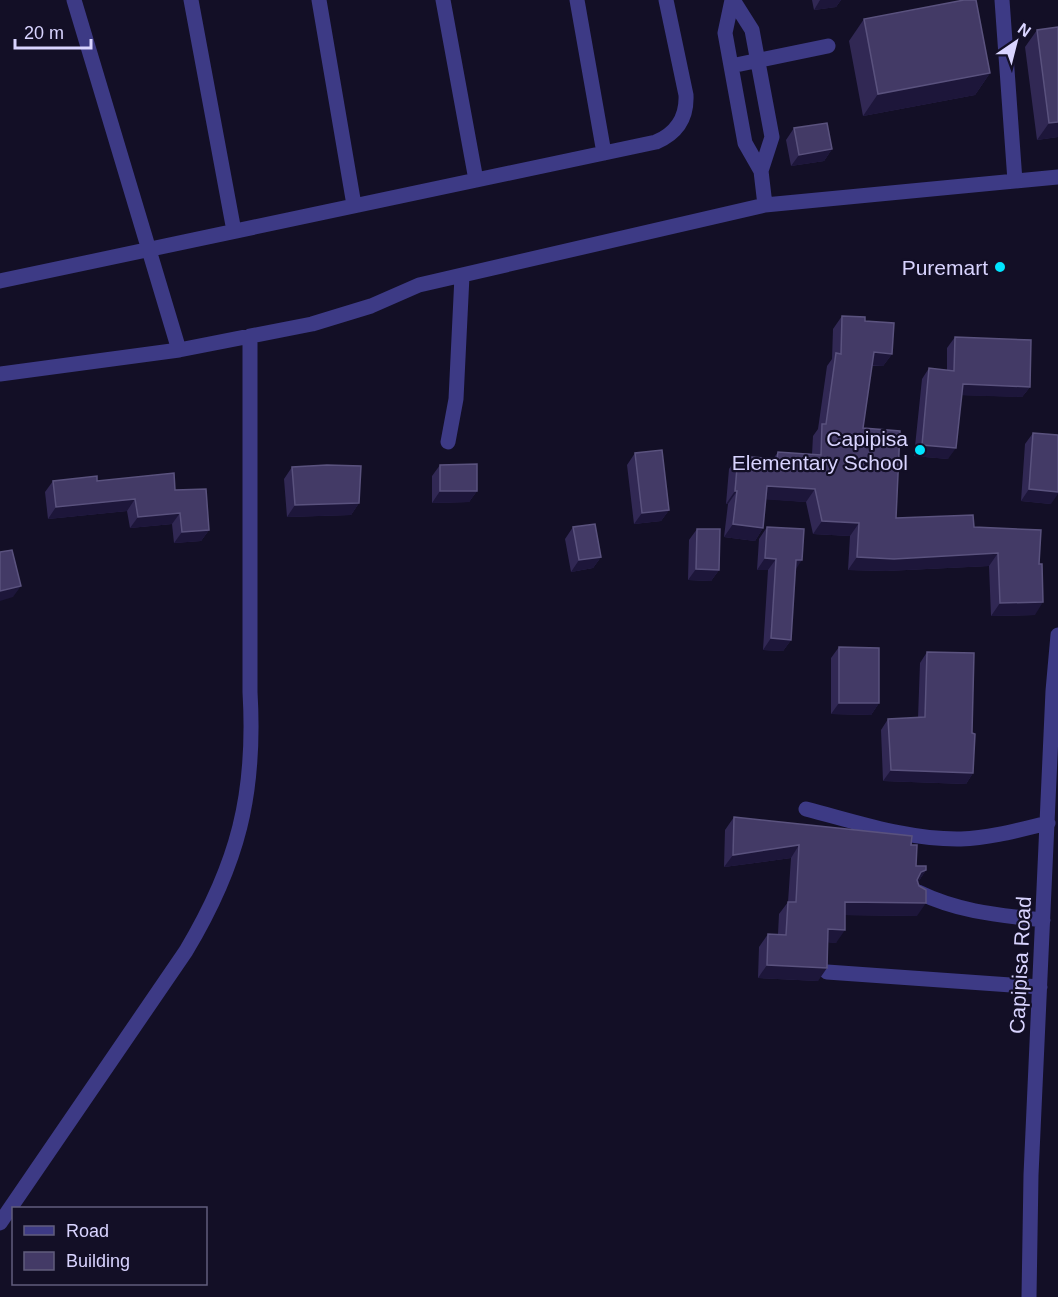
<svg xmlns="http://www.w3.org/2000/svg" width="1058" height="1297" viewBox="0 0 1058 1297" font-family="Helvetica,sans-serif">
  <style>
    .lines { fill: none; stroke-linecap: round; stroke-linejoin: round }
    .minor { stroke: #3d3a85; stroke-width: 15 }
    .wall { fill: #312854 }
    .shaded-wall { fill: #1d163a }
    .building { fill: #433a66; stroke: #5a527e; stroke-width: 1.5 }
    .poi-dot { fill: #00e5ff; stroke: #130f26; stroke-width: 2 }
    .labels { text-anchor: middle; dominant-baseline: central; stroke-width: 4.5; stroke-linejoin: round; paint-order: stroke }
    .poi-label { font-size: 21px; fill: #d9d4ff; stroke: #130f26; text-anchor: end }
    .street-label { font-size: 21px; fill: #d9d4ff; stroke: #130f26 }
  </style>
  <rect width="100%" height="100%" fill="#130f26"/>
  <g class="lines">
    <path class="minor" d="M74 0 179 350
      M191 0 234 231
      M319 0 354 205
      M443 0 476 180
      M577 0 604 153
      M732 0 725 33 745 143 761 171 765 205
      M733 0 752 30 772 137 761 171
      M1002 0 1015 181
      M731 66 828 46
      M0 281 656 142C677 133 687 117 686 95L666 0
      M0 374 179 350 312 324 371 306 419 285 765 205 1058 177
      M448 442 456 399 462 276
      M806 809C857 822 908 840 961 839 991 838 1019 830 1048 823
      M918 892C959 912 998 915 1043 920
      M827 972 1040 987
      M0 1223 186 951C238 864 256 794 250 692V336
      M1029 1297 1031 1175 1053 691 1058 635"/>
  </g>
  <path class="wall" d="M812 0H841L836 7 814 10Z
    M864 19 990 73 975 95 863 116 849 41Z
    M1037 30 1058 137 1037 140 1025 47Z
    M794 128 832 149 824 161 791 166 786 140Z
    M842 316 865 321 892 354 883 366H872L863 428 896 518 974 527 1041 530 1035 615 991 616 989 566 886 571 848 570 850 536 813 534 806 502 766 499 763 528 755 541 724 537 728 504H726L729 469 738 456 773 459 778 452 812 454 813 436 818 429 827 366 832 359 833 329Z
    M955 337 1030 387 1022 397 961 395 948 459 914 456 922 379 929 368 947 370V348Z
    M1033 433 1051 504 1021 501 1025 444Z
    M635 453 669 510 661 521 634 524 627 465Z
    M440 465 477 491 469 502 432 503V476Z
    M292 467 359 503 351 515 287 517 284 479Z
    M53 481H97L175 490 209 530 201 541 174 543 172 524 130 528 127 511 48 519 45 492Z
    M573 527 601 557 593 568 571 572 565 539Z
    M767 527 795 570 791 640 783 651 763 650 768 570H757L759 539Z
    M697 529 719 570 711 581 688 580 689 540Z
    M839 647 879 703 871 715 831 714V658Z
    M927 652 972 733 973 773 966 784 883 781 881 730 888 719 918 718 920 663Z
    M734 817 911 845 916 866 926 870 918 882 917 916 845 915 836 943 828 942 818 981 758 978 759 947 768 934H778L779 914 788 902 791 858 724 867 725 830Z"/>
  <path class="shaded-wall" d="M820 0H841L836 7 814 10Z
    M990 73 975 95 863 116 878 94Z
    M1058 122V137L1037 140 1049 123Z
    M832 149 824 161 791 166 799 155Z
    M874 352 892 354 883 366 865 365Z
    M963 384 1030 387 1022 397 955 395Z
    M922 445 956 448 948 459 914 456Z
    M767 486 815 489 806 502 758 499Z
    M1029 489 1058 492V494L1051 504 1021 501Z
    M440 491H477L469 502 432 503Z
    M735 491H737L728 504H726Z
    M135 499 127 511 48 519 56 507Z
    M359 503 351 515 287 517 295 505Z
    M669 510 661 521 634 524 642 513Z
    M180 513 172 524 130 528 138 517Z
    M822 521 859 523 850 536 813 534Z
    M733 524 763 528 755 541 724 537Z
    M209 530 201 541 174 543 182 532Z
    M998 553 989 566 886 571 848 570 857 557Z
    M601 557 593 568 571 572 579 560Z
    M765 558 776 559 768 570H757Z
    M796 560H802L794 572Z
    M696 569 719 570 711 581 688 580Z
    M21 586 13 597 0 601V591Z
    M1043 602 1035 615 991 616 1000 603Z
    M771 638 791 640 783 651 763 650Z
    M839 703H879L871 715 831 714Z
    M891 770 973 773 966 784 883 781Z
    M799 845 791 858 724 867 733 855Z
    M926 870 918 882 912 885 921 872Z
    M845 902 926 903 917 916 837 915Z
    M828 929 845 930 836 943 820 942Z
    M767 965 827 968 818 981 758 978Z"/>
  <path class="building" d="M964 0H976L990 73 878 94 864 19Z
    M1058 27V122L1049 123 1037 30Z
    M827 123 832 149 799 155 794 128Z
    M842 316 865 317V321L894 323 892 354 874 352 863 428 900 431 896 518 973 515 974 527 1041 530 1039 564H1042L1043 602 1000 603 998 553 894 559 857 557 859 523 822 521 815 489 767 486 763 528 733 524 737 491H735L738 456 777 459 778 452 821 455 822 424H826L836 353 841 354Z
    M955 337 1031 340 1030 387 963 384 956 448 922 445 929 368 954 371Z
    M1033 433 1058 435V492L1029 489Z
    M662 450 669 510 642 513 635 453Z
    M477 464V491H440V465Z
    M327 465 361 466 359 503 295 505 292 467Z
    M174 473 175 490 206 489 209 530 182 532 180 513 138 517 135 499 56 507 53 481 97 476V481Z
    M595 524 601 557 579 560 573 527Z
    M767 527 804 529 802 560H796L791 640 771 638 776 559 765 558Z
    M697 529H720L719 570 696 569Z
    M12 550 21 586 0 591V552Z
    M839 647 879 648V703H839Z
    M927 652 974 653 972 733 975 734 973 773 891 770 888 719 925 717Z
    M734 817 912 836 911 845H917L916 866H926V870L921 872 917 880 919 886 926 890V903L845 902V930L828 929 827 968 767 965 768 934 786 935 788 902H796L799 845 733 855Z"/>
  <g class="poi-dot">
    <circle cx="1000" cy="267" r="6"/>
    <circle cx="920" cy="450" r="6"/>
  </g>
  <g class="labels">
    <g class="poi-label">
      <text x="988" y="267">Puremart</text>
      <text x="908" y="438">Capipisa<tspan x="908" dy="24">Elementary School</tspan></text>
    </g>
    <g class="street-label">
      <text transform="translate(1020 965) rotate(-87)">Capipisa Road</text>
    </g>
  </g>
  <rect x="12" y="1207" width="195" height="78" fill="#130f26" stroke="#625e7d" stroke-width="1.5"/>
  <rect x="24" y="1226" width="30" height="9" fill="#3d3a85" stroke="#625e7d" stroke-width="1.5"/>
  <text x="66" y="1237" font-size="18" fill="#d9d4ff">Road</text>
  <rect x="24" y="1252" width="30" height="18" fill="#433a66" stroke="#625e7d" stroke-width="1.5"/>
  <text x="66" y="1267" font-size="18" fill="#d9d4ff">Building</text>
  <g transform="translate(1016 42) rotate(35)" stroke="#130f26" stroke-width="4.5" paint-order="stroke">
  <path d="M0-4.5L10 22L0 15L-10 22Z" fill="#d9d4ff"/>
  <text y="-9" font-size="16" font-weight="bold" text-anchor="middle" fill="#d9d4ff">N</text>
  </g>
  <path d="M15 39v9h76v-9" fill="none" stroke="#d9d4ff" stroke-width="3"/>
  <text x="24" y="39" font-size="18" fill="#d9d4ff" stroke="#130f26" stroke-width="4.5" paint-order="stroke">20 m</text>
</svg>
